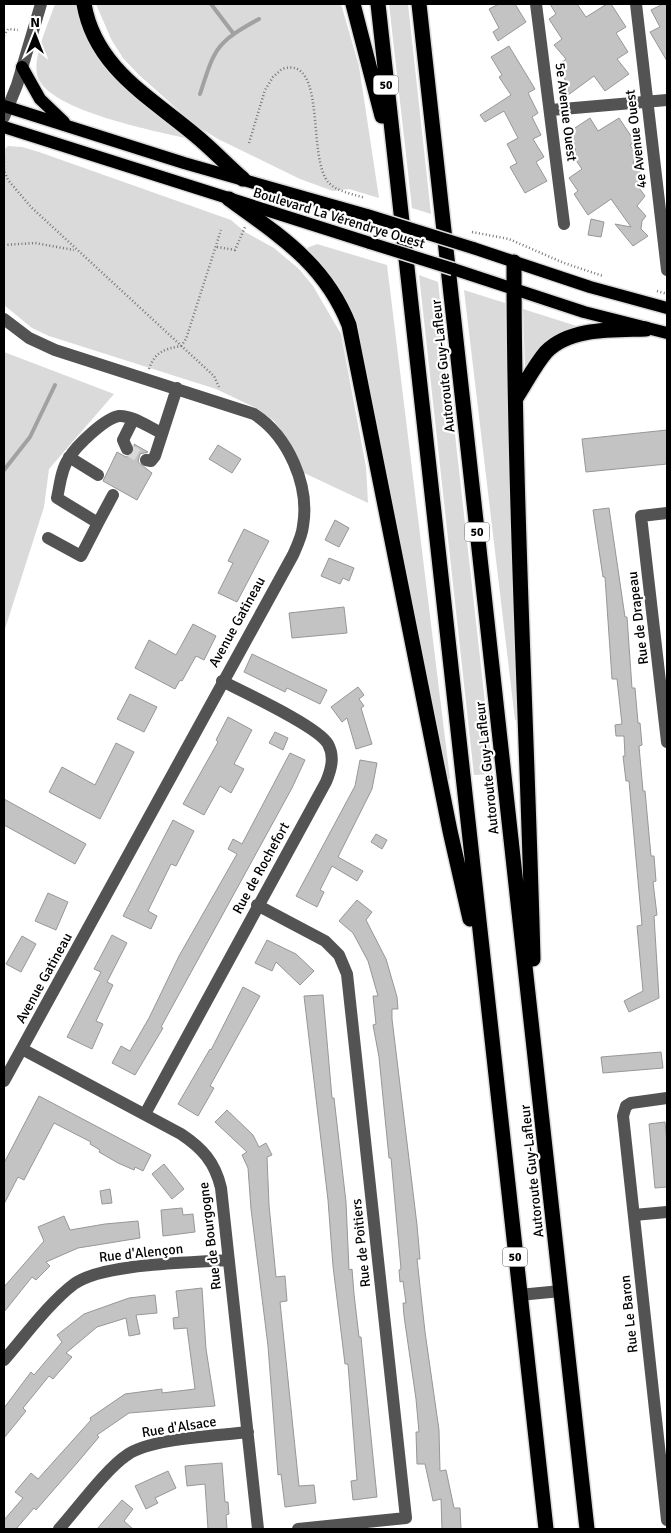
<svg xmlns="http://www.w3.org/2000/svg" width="671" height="1533" viewBox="0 0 671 1533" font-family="Signika,sans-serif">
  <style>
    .green { fill: #dadada }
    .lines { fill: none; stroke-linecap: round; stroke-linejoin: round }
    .stream { stroke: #a1a1a1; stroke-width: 4 }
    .building { fill: #c3c3c3; stroke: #979797 }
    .minor-tunnel { stroke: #d9d9d9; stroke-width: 12; stroke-dasharray: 12 6; stroke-linecap: butt }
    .major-casing { stroke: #dbdbdb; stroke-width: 15 }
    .highway-casing { stroke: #dbdbdb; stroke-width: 18 }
    .path { stroke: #757575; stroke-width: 2.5; stroke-dasharray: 1 2.5; stroke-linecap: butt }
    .minor { stroke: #535353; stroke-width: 12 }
    .major { stroke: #000; stroke-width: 12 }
    .highway { stroke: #000; stroke-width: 15 }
    .major-bridge-casing { stroke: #dbdbdb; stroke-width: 15; stroke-linecap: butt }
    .major-bridge { stroke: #000; stroke-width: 12 }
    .labels { text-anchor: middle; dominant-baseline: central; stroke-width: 4.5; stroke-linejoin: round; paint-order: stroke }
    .shield { fill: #fff; stroke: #4c4c4c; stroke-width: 1 }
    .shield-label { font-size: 12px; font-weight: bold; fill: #000 }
    .street-label { font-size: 14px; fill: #000; stroke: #fff }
  </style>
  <rect width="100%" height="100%" fill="#fff"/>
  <path class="green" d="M55 4H77L89 40 187 134 185 138C152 130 52 111 38 78 31 60 49 22 55 4Z
    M96 4H341L359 66 379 198 349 189 333 191 300 179 218 139 195 125 138 74 123 58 111 39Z
    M389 4H408L431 214 412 208Z
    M8 146 22 147 39 152 231 220 245 232 274 248 299 269 313 286 341 334 366 467 368 503 302 472 286 437 274 421 258 409 216 389 49 336 32 328 4 305V150Z
    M317 244 387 265 450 779 446 780 358 333C346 296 334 276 307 248Z
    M419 275 438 282 493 774 474 775Z
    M464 290 505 303 514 602 520 719 515 720Z
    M523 309 583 328 527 368 525 367Z
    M4 352 114 394 49 469 44 507 4 632Z"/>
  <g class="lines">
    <path class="stream" d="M211 4 233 33
      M200 94C215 48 215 43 259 19
      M4 470 30 437 55 385"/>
  </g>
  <path class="building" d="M499 4H515L526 22 498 41 493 32 499 28 489 9Z
    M550 4H577L586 17 607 4H611L626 27 616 33 628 52 617 59 629 74 605 91 594 76 564 98 558 89 566 81 556 67 566 59 554 45 562 39 549 19 556 14Z
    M663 4H667V61L650 32 660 27 651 10Z
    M509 46 535 89 528 93 538 113 532 117 541 135 533 139 544 157 536 162 547 181 525 193 510 167 517 163 507 144 518 138 504 111 485 122 480 115 511 95 499 77 502 75 491 57Z
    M590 118 598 131 619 118 635 142 630 145 639 158 633 162 643 177 637 181V185L645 196 637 206 646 216 642 221 641 229 648 236 633 246 615 224 631 227 611 199 588 215 574 194 578 191 569 178 582 169 571 153 576 150 566 134Z
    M591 219 604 222 601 237 588 235Z
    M667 430V464L586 472 582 439Z
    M134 444 148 452 140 454 138 462 152 473 137 500 103 481 117 452 126 457 131 456 135 450Z
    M218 445 241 459 232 473 209 459Z
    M609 508 625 617H627L632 688H635L638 723H640L642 745 639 746 643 791H645L651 856H654L656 881 653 882 657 915 654 916 659 998 629 1012 624 1001 643 991 637 926 642 925 629 781H626L623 756H625L624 736H616L615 725 622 724 617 679H612L605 577H603L593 510Z
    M335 520 349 528 339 547 325 540Z
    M244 529 269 541 237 602 218 593 233 563 228 561Z
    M329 558 354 568 349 581 343 578 340 584 321 576Z
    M344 607 347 633 292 638 289 613Z
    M193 624 216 636 204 660 196 656 182 681 180 680 175 689 135 668 149 640 176 655Z
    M252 654 327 690 320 704 287 688 285 692 244 672Z
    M358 687 364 695 359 699 364 706 361 708 372 744 356 749 347 718 342 722 331 707Z
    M130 694 157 707 144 732 117 719Z
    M228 717 252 730 234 764 244 769 231 793 220 786 204 815 183 804 218 742 216 740Z
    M275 732 288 738 283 750 269 743Z
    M116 743 134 752 100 819 49 792 62 767 95 785Z
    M290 753 305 760 292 788 161 1027 163 1028 135 1075 112 1063 121 1046 130 1051 149 1018 179 956 237 854 228 849 233 839 242 844Z
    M360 760 377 763 372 789 338 857 363 871 357 881 332 866 320 890 324 892 317 907 296 896 355 786Z
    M4 799 86 844 75 864 4 825Z
    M173 820 194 831 176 866 171 864 148 911 157 916 151 929 123 916Z
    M376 834 387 840 382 849 371 842Z
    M48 893 68 902 56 930 35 921Z
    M357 900 372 912 366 920 386 959 397 997 398 1009H392V1019L417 1225 420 1259H417L425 1332 439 1430 440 1471 446 1470 454 1508H460L461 1529H442L441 1499 433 1501 425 1464H417L416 1432H419L416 1399 404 1316 403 1303H406L403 1281 400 1282 399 1270 401 1269 391 1158H389L379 1057 373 1025 376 1024 373 996H378L368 961 353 933 339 921Z
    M112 935 127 943 107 982 113 985 96 1021 103 1024 92 1049 67 1037 101 972 94 969Z
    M22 936 36 944 21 972 6 964Z
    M267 940 296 954 314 971 300 985 276 962 272 971 255 963Z
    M243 987 260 996 210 1086 214 1088 198 1116 178 1104 210 1049 211 1050Z
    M323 995 332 1098H334L346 1202 349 1270 352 1269 354 1294 359 1337H361L377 1497 353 1500 351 1481 357 1480 348 1364H345L333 1266 328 1200 304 996Z
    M661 1052 663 1068 603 1073 601 1057Z
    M39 1096 151 1155 143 1171 135 1167 134 1170 118 1163 99 1152 100 1150 90 1144 91 1142 54 1123 24 1180 18 1177 4 1204V1163Z
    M227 1110 253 1135 259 1147 266 1143 272 1155 267 1157 269 1205 276 1277 285 1276 287 1301 280 1302 299 1486 314 1485 316 1503 285 1507 281 1474 278 1475 268 1346 251 1209 248 1168 242 1155 247 1152 215 1122Z
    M665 1122 667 1144V1187L655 1188 649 1124Z
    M164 1164 184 1189 172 1199 152 1174Z
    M110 1189 112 1203 102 1204 100 1191Z
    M182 1208 183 1215 193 1214 195 1232 163 1236 161 1210Z
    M64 1216 70 1230 105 1224 138 1221 140 1238 78 1248 46 1262 50 1266 36 1280 32 1277 4 1312V1287L44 1241 38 1227Z
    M202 1288 206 1349 215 1406 129 1413 97 1435 99 1437 77 1463 36 1510 34 1508 16 1529H4V1520L23 1498 15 1492 31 1473 38 1479 91 1420 90 1418 125 1394 162 1389V1393L195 1389 187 1328 174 1329 173 1318 179 1317 176 1291Z
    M155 1295 157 1313 136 1315 140 1334 129 1336 126 1318 97 1327 66 1353 72 1357 53 1379 49 1376 23 1408 26 1411 4 1438V1408L31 1372 34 1375 62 1342 57 1335 84 1314 129 1298Z
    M222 1463 225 1502H228L229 1514 226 1515 227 1529H208L205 1484 187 1486 185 1466Z
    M168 1471 176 1488 155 1498 158 1503 146 1509 135 1486Z
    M122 1500 133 1509 124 1521 133 1529H97Z"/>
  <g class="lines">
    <path class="minor-tunnel" d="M127 449 146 460"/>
    <defs>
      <path id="major" d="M22 67 40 99 64 122
        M4 106 184 163 367 215
        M4 127 370 243
        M473 248 590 287 667 308
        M453 269 584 312 667 333"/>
      <path id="highway" d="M84 4C95 68 150 97 195 135 212 149 227 165 243 179
        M353 4 382 116
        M378 4 546 1529
        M419 4 587 1529
        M229 199C280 236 325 264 349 325L450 831 470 919
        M514 262C514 494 527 726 533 959
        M516 398C526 383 534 366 546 352 570 327 615 330 646 329"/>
    </defs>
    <use href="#major" class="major-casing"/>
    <use href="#highway" class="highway-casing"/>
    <path class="path" d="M4 36 8 29 18 30
      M249 143 265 90 273 77 282 69C328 54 306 159 329 183 338 192 353 194 365 198
      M4 158V170L8 180 31 207 214 376 219 387
      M472 232 509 239 564 263 603 276
      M4 245 35 243 74 250
      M217 247 235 250 245 227
      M657 291 667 294
      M149 369C155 352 164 349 181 346L186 339 221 230"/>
    <path class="minor" d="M536 4 564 224
      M636 4 667 270
      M551 110 667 100
      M4 117 17 85 41 4
      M4 319 29 338 55 350 254 414C288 436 310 485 303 526 302 536 297 546 293 555L4 1081
      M127 449 123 440 133 420
      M69 457 98 475
      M146 460 151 461 155 456 177 388
      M667 513 641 516 667 742
      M98 523 113 495
      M48 538 81 556 98 523 57 498C60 485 61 469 69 458 76 446 105 418 119 416 132 415 150 428 162 433
      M257 905 325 941 339 955 347 974 406 1518 298 1529
      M22 1049 181 1134C202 1148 215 1162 221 1188L258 1529
      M667 1098 631 1103 626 1106 623 1116 667 1520
      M145 1114 326 782C331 770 335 757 328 744 318 726 243 692 222 681
      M634 1215 667 1212
      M519 1295 561 1291
      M4 1360C24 1337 50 1302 74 1284 103 1263 190 1263 228 1260
      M59 1529C77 1509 106 1469 127 1455 151 1438 217 1436 248 1432"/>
    <use href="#major" class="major"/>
    <use href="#highway" class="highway"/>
    <defs>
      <path id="major-bridge" d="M367 215 473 248
        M370 243 453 269"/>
    </defs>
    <use href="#major-bridge" class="major-bridge-casing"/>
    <use href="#major-bridge" class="major-bridge"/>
  </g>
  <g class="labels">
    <g class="shield">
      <rect x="373.5" y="75.5" width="25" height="19" rx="4"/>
      <rect x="464.5" y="522.5" width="25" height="19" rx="4"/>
      <rect x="502.5" y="1247.5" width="25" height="19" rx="4"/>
    </g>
    <g class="shield-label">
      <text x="386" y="85">50</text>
      <text x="477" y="532">50</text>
      <text x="515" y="1257">50</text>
    </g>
    <g class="street-label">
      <text transform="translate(566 112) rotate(83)">5e Avenue Ouest</text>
      <text transform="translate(636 139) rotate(-97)">4e Avenue Ouest</text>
      <text transform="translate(339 218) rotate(17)">Boulevard La Vérendrye Ouest</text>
      <text transform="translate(443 366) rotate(-96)">Autoroute Guy-Lafleur</text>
      <text transform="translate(638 618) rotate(-97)">Rue de Drapeau</text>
      <text transform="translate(237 622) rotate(-61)">Avenue Gatineau</text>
      <text transform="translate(487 768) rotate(-96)">Autoroute Guy-Lafleur</text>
      <text transform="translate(261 868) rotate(-61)">Rue de Rochefort</text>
      <text transform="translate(44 978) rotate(-61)">Avenue Gatineau</text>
      <text transform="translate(532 1171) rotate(-96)">Autoroute Guy-Lafleur</text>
      <text transform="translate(210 1236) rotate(-97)">Rue de Bourgogne</text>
      <text transform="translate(361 1243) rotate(-96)">Rue de Poitiers</text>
      <text transform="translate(141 1253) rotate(-6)">Rue d'Alençon</text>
      <text transform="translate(629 1314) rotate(-96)">Rue Le Baron</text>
      <text transform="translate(179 1427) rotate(-9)">Rue d'Alsace</text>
    </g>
  </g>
  <rect width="671" height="1533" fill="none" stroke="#000000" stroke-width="10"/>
  <g transform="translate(35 35)" stroke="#ffffff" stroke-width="4" paint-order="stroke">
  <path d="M0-4L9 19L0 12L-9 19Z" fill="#000000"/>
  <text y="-8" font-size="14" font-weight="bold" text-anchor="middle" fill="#000000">N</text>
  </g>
</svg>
